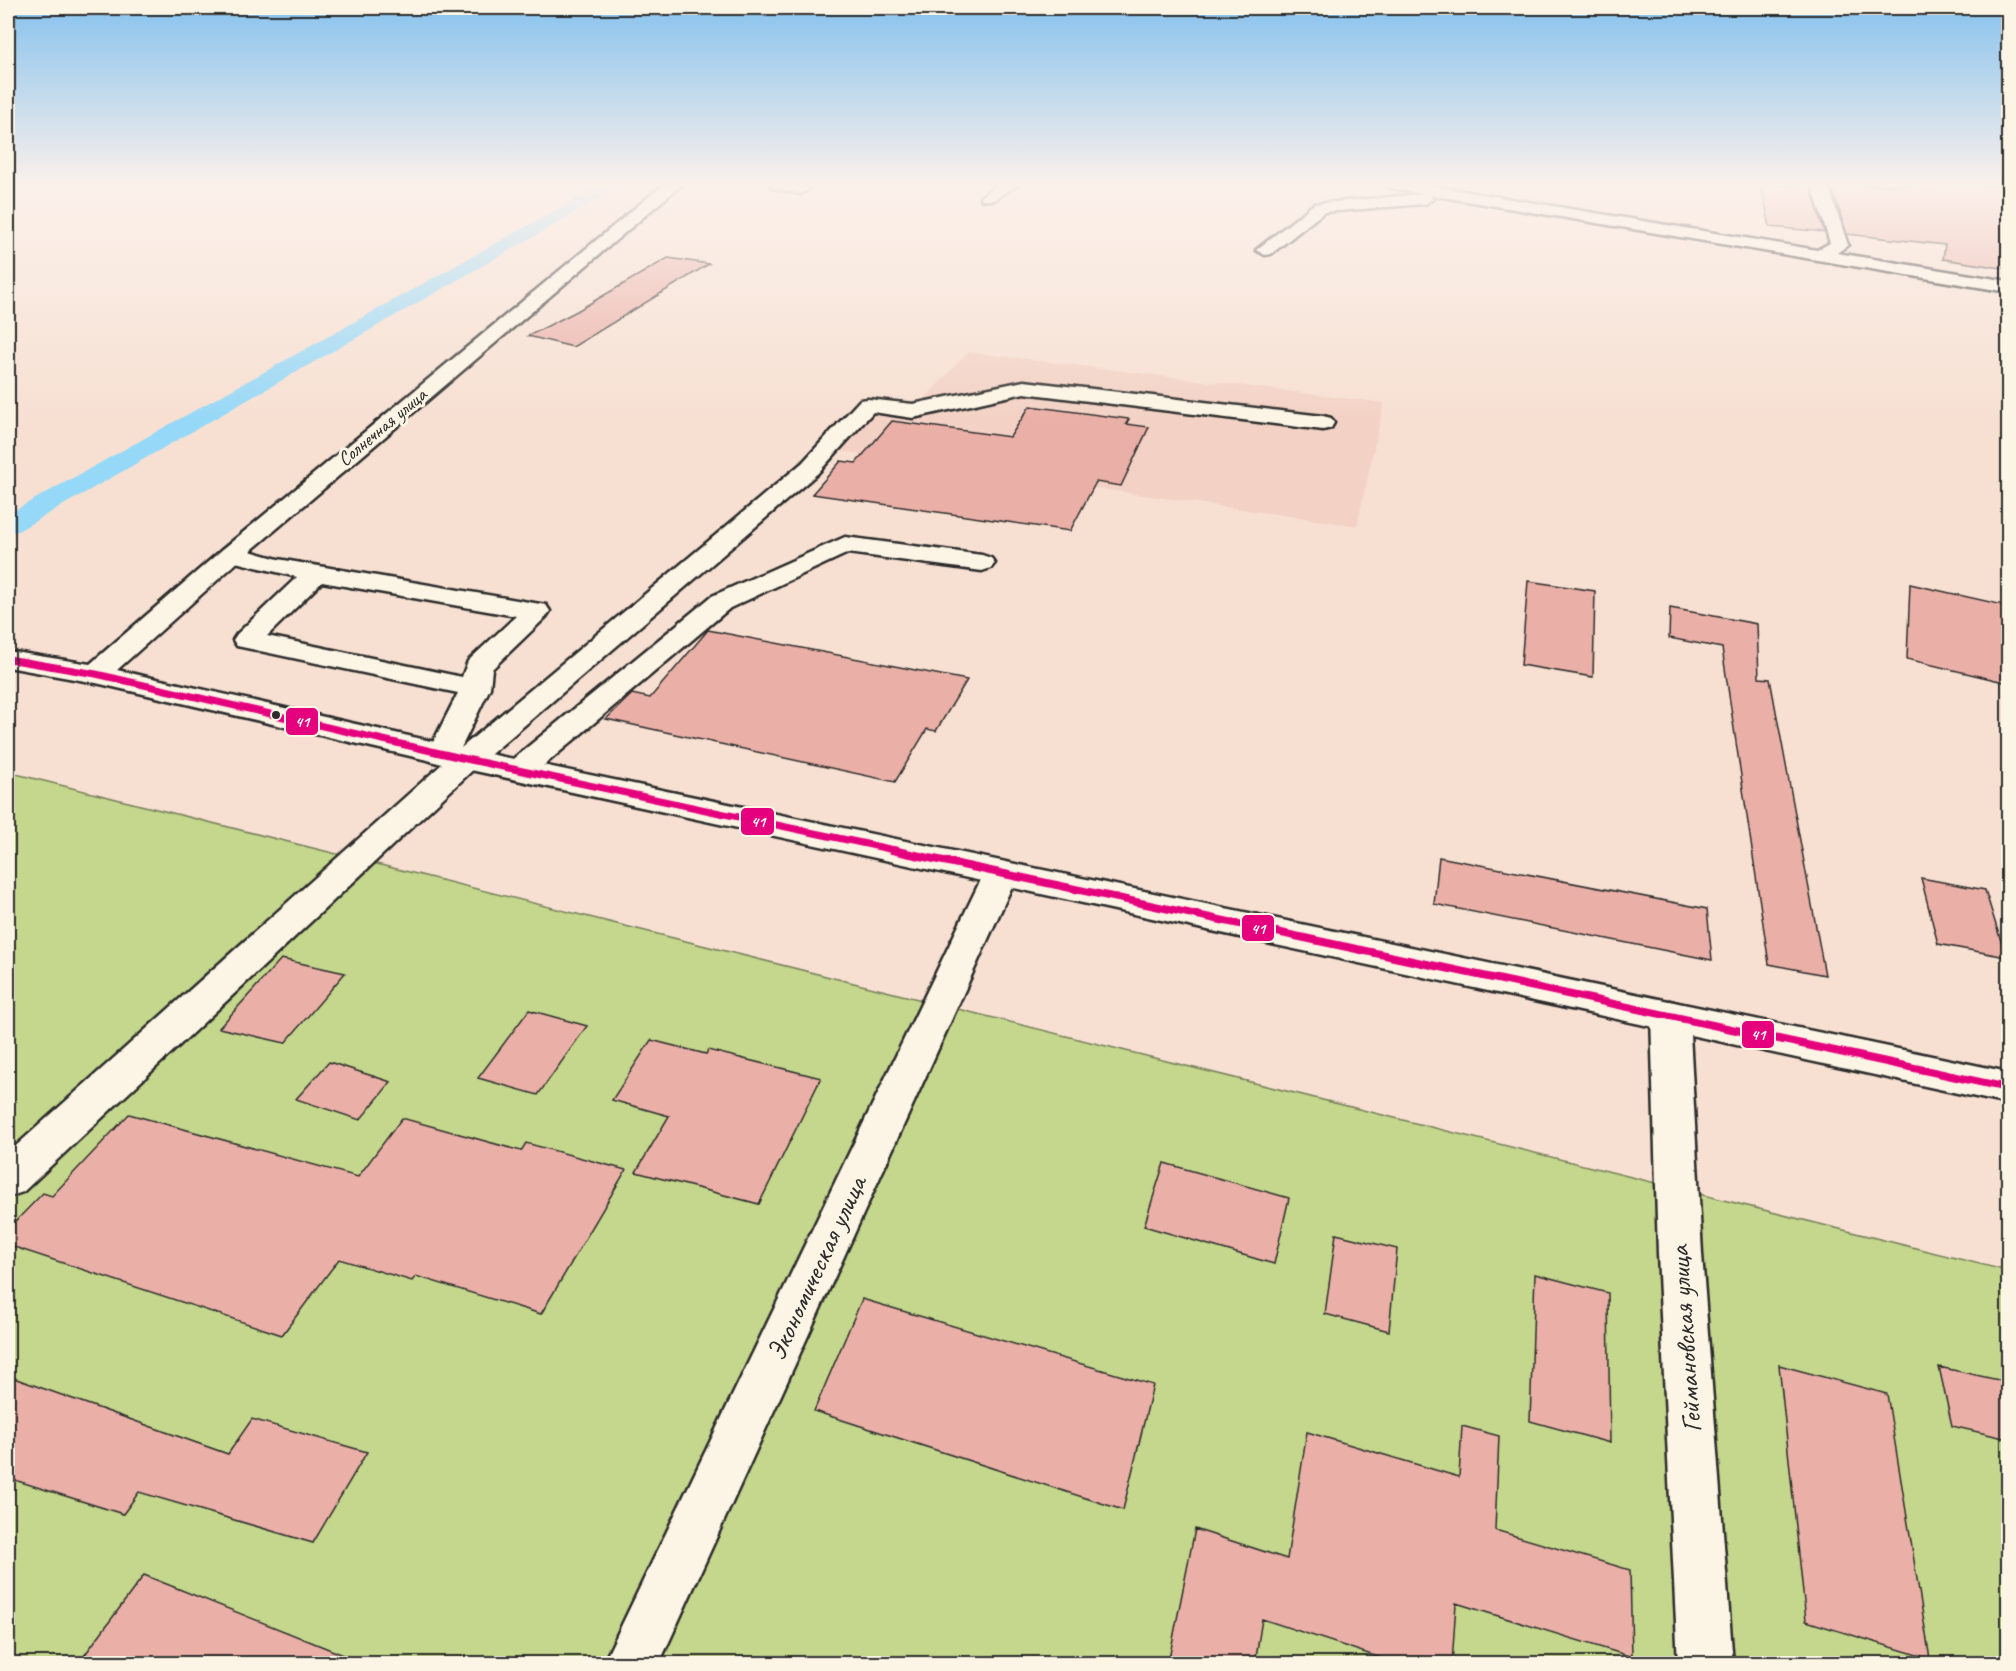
<svg xmlns="http://www.w3.org/2000/svg" width="2016" height="1671" viewBox="0 0 2016 1671" font-family="Caveat,sans-serif">
  <style>
    .built { fill: #f3d2c5 }
    .green { fill: #c4d78c; stroke: #78815c; stroke-width: 1.5 }
    .lines { fill: none; stroke-linecap: round; stroke-linejoin: round }
    .canal { fill: #96d8f7; fill-rule: evenodd }
    .building { fill: #eab0a7; stroke: #2b2b2b; stroke-width: 1.5 }
    .minor-casing { stroke: #2b2b2b; stroke-width: 5 }
    .major-casing { stroke: #2b2b2b; stroke-width: 5 }
    .minor { fill: #fcf5e5; fill-rule: evenodd }
    .major { fill: #fcf5e5; fill-rule: evenodd }
    .bus-1-far1-casing { stroke: #fcf5e5; stroke-width: 10 }
    .bus-1-casing { stroke: #fcf5e5; stroke-width: 13 }
    .bus-1-far1 { stroke: #e5007d; stroke-width: 7 }
    .bus-1 { stroke: #e5007d; stroke-width: 8 }
    .bus-dot { fill: #2b2b2b; stroke: #fcf5e5; stroke-width: 2 }
    .labels { text-anchor: middle; dominant-baseline: central; stroke-width: 6; stroke-linejoin: round; paint-order: stroke }
    .far-street-label { font-size: 20px; fill: #2b2b2b; stroke: #fcf5e5 }
    .near-street-label { font-size: 28px; fill: #2b2b2b; stroke: #fcf5e5 }
    .line-badge { stroke: #fcf5e5; stroke-width: 2 }
    .badge-label { font-size: 16px; text-anchor: middle; font-weight: bold; fill: #fff }
  </style>
  <rect width="100%" height="100%" fill="#f7e0d2"/>
  <filter id="ink" filterUnits="userSpaceOnUse"><feTurbulence type="fractalNoise" baseFrequency=".0167" numOctaves="2"/><feDisplacementMap in="SourceGraphic" scale="12" xChannelSelector="R" yChannelSelector="G"/><feConvolveMatrix kernelMatrix="1 2 1 2 8 2 1 2 1" color-interpolation-filters="sRGB"/></filter>
  <g filter="url(#ink)">
    <path class="built" d="M968 352 1384 403 1357 526 840 451 872 414 906 419Z"/>
    <path class="green" d="M8 772 2008 1271V1663L8 1664Z"/>
    <g class="lines">
      <path class="canal" d="M601 185H624L18 531 8 533V514Z"/>
    </g>
    <path class="building" d="M1761 185H1810L1824 232 1770 227Z
      M1831 185H2008V269L1943 259 1945 245 1847 234Z
      M668 258 709 264 573 347 528 336 577 311Z
      M1030 406 1129 419 1126 424 1149 427 1121 486 1096 482 1070 531 812 494 841 461 856 463 892 421 1010 437Z
      M1528 581 1595 591 1593 677 1521 665Z
      M1910 584 2008 606V683L1907 659Z
      M1670 608 1757 624 1759 678 1770 679 1825 975 1769 964 1722 648 1669 638Z
      M708 630 967 680 936 731 927 729 895 782 606 719 632 694 650 698Z
      M1439 857 1707 909 1712 960 1434 904Z
      M1921 878 1985 890 2006 957 1938 944Z
      M281 959 345 973 285 1043 219 1028Z
      M529 1010 587 1026 538 1095 478 1078Z
      M651 1040 706 1054 708 1050 821 1078 759 1204 636 1172 669 1116 612 1100Z
      M329 1062 391 1082 360 1120 296 1099Z
      M129 1114 358 1177 402 1118 521 1151 526 1143 626 1170 541 1314 416 1276 412 1281 339 1259 282 1335 8 1245V1229L43 1193 52 1196Z
      M1164 1163 1289 1198 1274 1264 1144 1226Z
      M1336 1234 1397 1249 1389 1331 1325 1314Z
      M1535 1274 1608 1293 1610 1443 1530 1421Z
      M862 1299 1153 1385 1123 1510 814 1411Z
      M1779 1365 1887 1394 1930 1659 1806 1621Z
      M1939 1367 2008 1382V1439L1952 1426Z
      M8 1376 228 1454 252 1419 367 1452 313 1543 139 1492 123 1514 8 1478Z
      M1462 1426 1499 1436 1495 1530 1630 1570 1632 1657 1456 1603 1452 1664H1399L1262 1619 1255 1664H1168L1195 1529 1287 1559 1307 1432 1459 1477Z
      M144 1575 361 1662 360 1664H78Z"/>
    <g class="lines">
      <defs>
        <path id="minor" d="M771 185H815L801 194 773 188Z
          M997 185H1017L994 200H982L980 197Z
          M1388 185H1427L1817 250 1830 243 1812 185H1828L1848 245 1837 253 2008 281V292L1430 195 1433 199 1425 204 1324 212 1271 254 1265 255 1256 250 1314 204 1423 194 1390 188Z
          M1024 381 1323 416 1331 418 1334 423 1331 428 1323 430 1024 393 913 418 873 412 818 473 477 766 23 1192 8 1197V1153L442 764 431 761 427 754 458 693 237 646 233 640 237 634 297 577 223 559 219 554 223 549 232 546 278 559 546 605 550 611 546 617 492 669 490 688 461 748 802 463 860 400 868 399 913 404ZM322 582 516 616 468 661 462 677 267 636Z
          M845 537 982 555 991 558 995 563 991 568 982 571 848 553 730 608 530 777 519 780 508 777 503 770 508 763 712 596Z
          M1001 861 1013 865 1018 873 659 1664H603L984 873 989 865Z
          M1670 1001 1683 1005 1689 1015 1702 1254 1733 1664H1678L1658 1254 1651 1015 1657 1005Z"/>
        <path id="major" d="M663 185H681L241 559 117 670 466 749 2008 1072V1104L466 769 96 683 8 667V651L90 664 223 549Z"/>
      </defs>
      <use href="#minor" class="minor-casing"/>
      <use href="#major" class="major-casing"/>
      <use href="#minor" class="minor"/>
      <use href="#major" class="major"/>
      <defs>
        <path id="bus-1-far1" d="M8 659 96 674 466 759 899 851"/>
        <path id="bus-1" d="M892 850 2008 1088"/>
      </defs>
      <use href="#bus-1-far1" class="bus-1-far1-casing"/>
      <use href="#bus-1" class="bus-1-casing"/>
      <use href="#bus-1-far1" class="bus-1-far1"/>
      <use href="#bus-1" class="bus-1"/>
    </g>
  </g>
  <linearGradient id="sky" x2="0" y2="1"><stop stop-color="#87c2ee"/><stop offset="0.44" stop-color="#fbf1eb"/><stop offset="1" stop-color="#fbf1eb" stop-opacity="0"/></linearGradient>
  <rect width="2016" height="419" fill="url(#sky)"/>
  <circle class="bus-dot" cx="276" cy="715" r="5"/>
  <g class="labels">
    <g class="far-street-label">
      <text transform="translate(382 427) rotate(-40)">Солнечная улица</text>
    </g>
    <g class="near-street-label">
      <text transform="translate(816 1268) rotate(-65)">Экономическая улица</text>
      <text transform="translate(1685 1339) rotate(-94)">Геймановская улица</text>
    </g>
  </g>
  <g class="line-badge">
    <rect x="285" y="707" width="34" height="29" rx="6" fill="#e5007d"/>
    <rect x="740" y="807" width="35" height="29" rx="6" fill="#e5007d"/>
    <rect x="1241" y="914" width="34" height="28" rx="6" fill="#e5007d"/>
    <rect x="1741" y="1020" width="34" height="29" rx="6" fill="#e5007d"/>
  </g>
  <g class="badge-label">
    <text x="302" y="727">41</text>
    <text x="758" y="827">41</text>
    <text x="1258" y="934">41</text>
    <text x="1758" y="1040">41</text>
  </g>
  <rect width="2016" height="1671" fill="none" stroke="#fcf5e5" stroke-width="30"/>
  <rect x="15" y="15" width="1986" height="1641" fill="none" stroke="#2b2b2b" stroke-width="2" filter="url(#ink)"/>
</svg>
